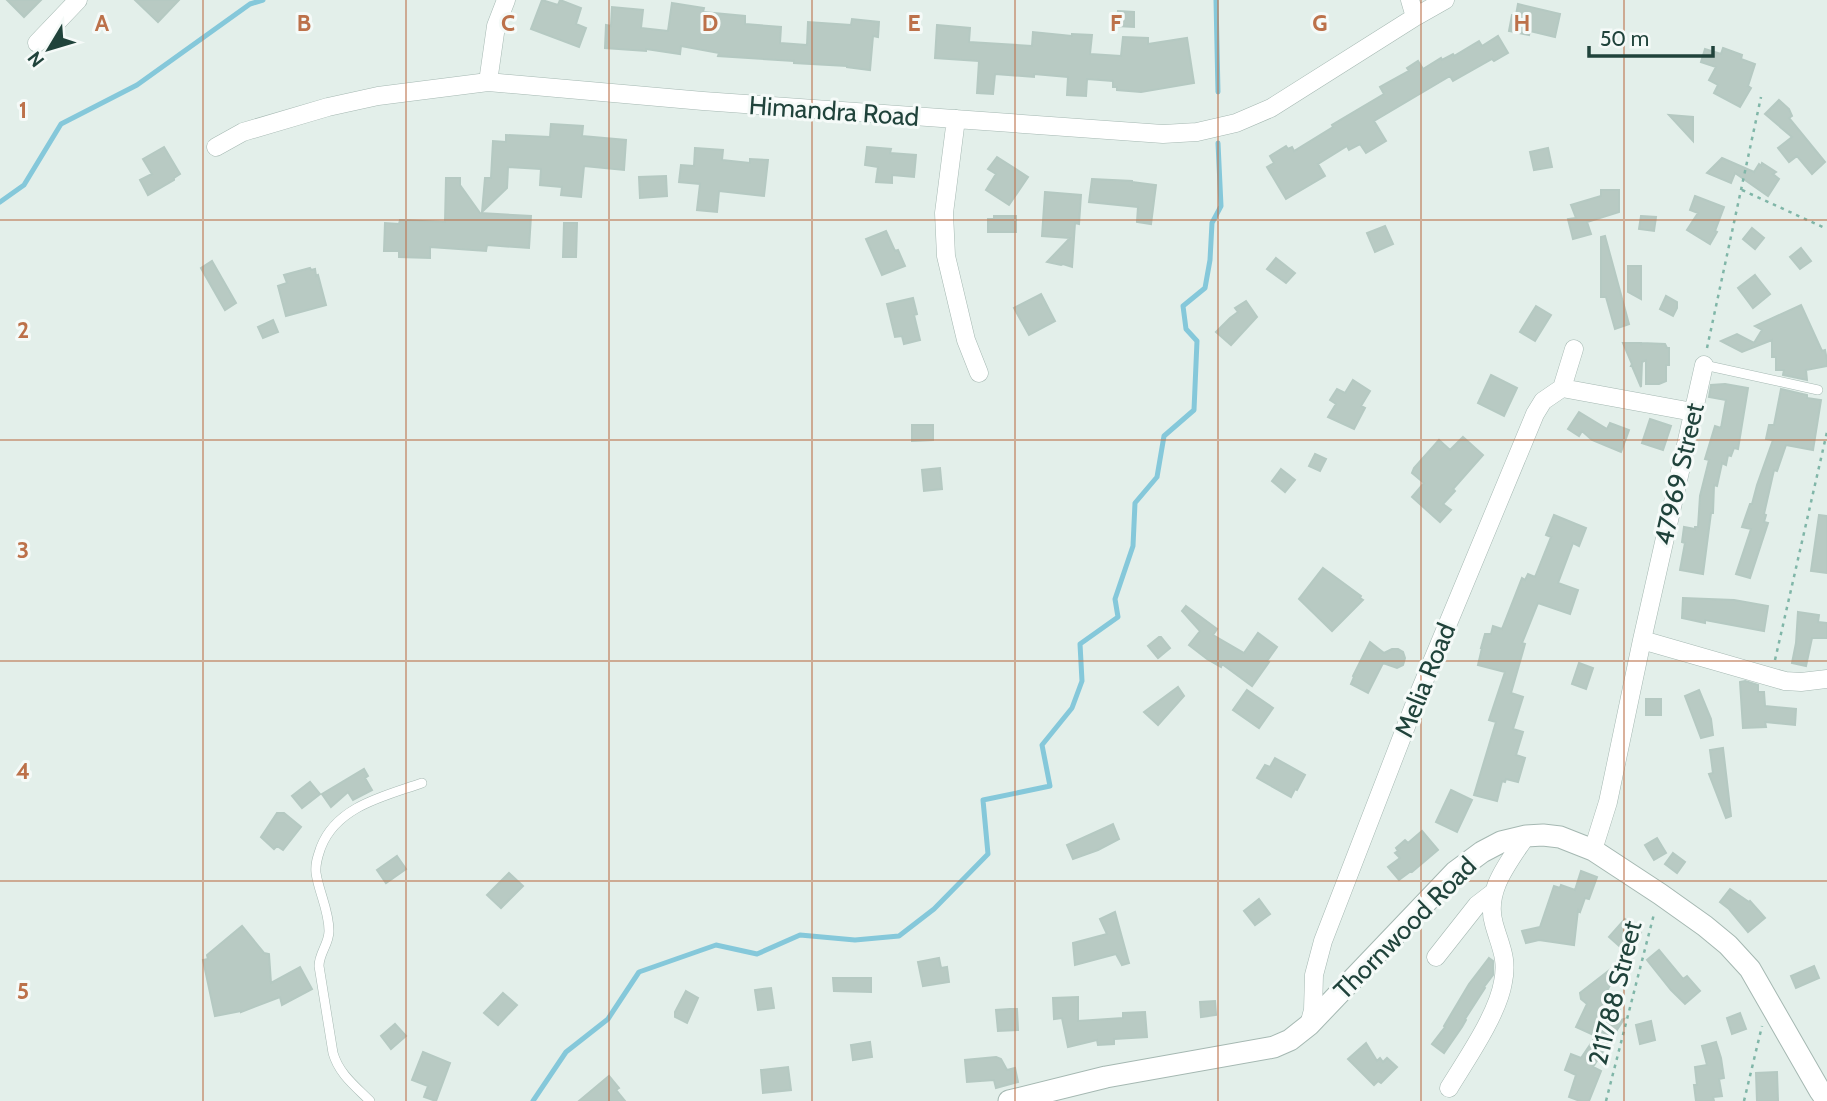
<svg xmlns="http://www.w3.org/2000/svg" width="1827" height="1101" viewBox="0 0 1827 1101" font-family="Cabin,sans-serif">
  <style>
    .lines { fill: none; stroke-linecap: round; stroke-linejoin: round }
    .stream { stroke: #85c8da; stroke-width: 5 }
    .building { fill: #b8cac3; stroke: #b5c9c2; stroke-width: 2 }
    .service-casing { stroke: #a5b8b2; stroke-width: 10 }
    .minor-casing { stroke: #a5b8b2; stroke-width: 19 }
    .tertiary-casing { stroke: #a5b8b2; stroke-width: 23 }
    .path { stroke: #80b6a8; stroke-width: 2.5; stroke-dasharray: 3.5 5; stroke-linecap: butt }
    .service { stroke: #fff; stroke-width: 9 }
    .minor { stroke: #fff; stroke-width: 18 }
    .tertiary { stroke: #fff; stroke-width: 21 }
    .grid { fill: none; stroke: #bc714a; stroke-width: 2; stroke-opacity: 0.55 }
    .labels { text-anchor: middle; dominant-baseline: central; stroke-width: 6; stroke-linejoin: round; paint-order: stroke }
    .street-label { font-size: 26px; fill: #20433b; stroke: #f5faf8 }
    .grid-label { font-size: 23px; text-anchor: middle; font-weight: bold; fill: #bc714a; stroke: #f5faf8; stroke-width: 6; stroke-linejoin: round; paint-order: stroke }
  </style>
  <rect width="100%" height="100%" fill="#e3efea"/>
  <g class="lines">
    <path class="stream" d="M1216 0 1218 92
      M0 202 24 185 61 124 137 85 250 4 263 0
      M533 1101 566 1052 608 1019 639 972 716 945 757 954 800 935 855 940 899 936 934 909 988 854 983 800 1050 786 1042 745 1072 708 1082 681 1080 644 1118 617 1115 599 1133 546 1135 503 1157 477 1164 436 1194 410 1197 341 1186 329 1183 306 1205 288 1210 260 1212 223 1221 206 1218 143"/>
  </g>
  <path class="building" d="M7 0H41L24 17Z
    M135 0H179L158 22Z
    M542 0 558 5 560 0 581 8 576 24 586 28 579 47 531 29Z
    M672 3 704 8 703 12 745 16V24L781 27 780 43 807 45 808 22 851 25 852 19 879 22 878 37 873 36 870 70 847 67V66L794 63V61L718 56 719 53 681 46 680 54 646 49V51L605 48 606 25 611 26 612 7 643 10 641 28 668 31Z
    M1518 4 1560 14 1555 37 1530 31 1529 35 1509 31 1512 15H1516Z
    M1118 11 1134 12V27L1117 26Z
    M937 25 970 28 969 42 1032 46 1033 32 1072 36V34L1092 35 1090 54 1121 56 1123 37 1148 38V44L1187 38 1194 83 1141 92 1117 90V87H1113V81L1087 79 1086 96 1067 95 1068 77 1034 74V77L995 74 993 94 977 93 979 61 935 58Z
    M1498 36 1508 53 1494 61 1492 59 1453 81 1450 76 1374 121 1386 141 1366 153 1360 144 1349 150 1347 146 1318 164 1325 176 1286 199 1267 167 1274 163 1270 156 1286 146 1288 149 1292 147 1294 151 1333 127 1332 125 1384 94 1380 87 1409 71 1407 68 1418 61 1423 69 1441 58 1442 60 1453 54 1454 56 1479 41 1482 46Z
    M1723 48 1742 55 1741 59 1755 64 1748 86 1751 88 1740 107 1714 93 1718 85 1709 80 1716 67 1701 62 1705 49 1721 54Z
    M1779 100 1789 109 1792 116 1789 118 1825 162 1812 174 1797 156 1789 162 1778 148 1792 137 1765 114Z
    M1669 115 1693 117V141Z
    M551 124 583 126 582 136 626 140 624 170 584 166 581 197 561 195 562 187 540 185 541 169 508 167 507 188 482 212 485 178H491L493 141 506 142V135L550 137Z
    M164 147 180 174 174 178V180L148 195 140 180 152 174 143 159Z
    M867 147 891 149 890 153 916 155 914 177 892 175V183L876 182 878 167 865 165Z
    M695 148 723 150 722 160 750 163V159L768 160 764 196 719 191 717 212 697 210 700 184 679 182 681 165 694 166Z
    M1548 148 1552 167 1534 170 1530 152Z
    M997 157 1028 177 1009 205 986 190 996 174 988 169Z
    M1722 158 1754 172 1759 164 1761 166 1762 163 1776 172 1773 174 1779 179 1768 196 1735 173 1731 183 1707 173Z
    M666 176 667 196 640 198 639 177Z
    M446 178H460V185L480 213 531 216 529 248 487 245 486 251 430 247V258L399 257V251H384L385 223 399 224 400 220 445 222Z
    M1092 179 1132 181V182L1156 185 1151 224 1137 222 1138 207 1089 202Z
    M1601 190H1619V212L1587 222 1591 234 1573 239 1568 219 1576 218 1571 205 1601 196Z
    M1045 192 1081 195 1079 224 1075 223 1072 267 1063 264 1061 265 1047 262 1070 238 1042 236Z
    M1695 196 1724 207 1715 231 1717 232 1710 244 1687 230 1698 213 1690 210Z
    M994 216H1016V232H988V219H994Z
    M1641 216 1656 217 1654 231 1639 229Z
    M564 223H577L576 257H563Z
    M1385 226 1393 244 1375 252 1367 233Z
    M1752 228 1764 238 1755 249 1743 239Z
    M886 231 895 251 898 250 905 266 882 275 866 239Z
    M1605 236 1629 324 1615 329 1606 297H1601V237Z
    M1801 248 1811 261 1800 269 1790 257Z
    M1276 258 1295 273 1286 283 1267 269Z
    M212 261 236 303 225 310 201 268Z
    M1628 266H1641V299L1628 292Z
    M310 268 311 270 315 269 316 276 318 275 326 305 286 316 278 286 287 283 284 275Z
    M1755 275 1770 294 1753 308 1738 288Z
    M1041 294 1055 321 1029 335 1014 308Z
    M1666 296 1677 302V308L1673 316 1660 309Z
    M913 298 917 314 914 315 920 340 904 344 902 336 895 337 887 304Z
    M1246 301 1257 317 1231 345 1216 332 1230 318 1238 312 1235 308Z
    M1801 305 1822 351 1825 350 1827 360V366L1806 370 1807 380 1783 375 1784 370H1776V357H1772V340L1742 352 1721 341 1737 334 1754 343 1762 330 1755 326Z
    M1536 306 1551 315 1535 341 1520 332Z
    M273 320 278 332 263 338 258 327Z
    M1623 343H1641V345L1642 343 1665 344 1667 348H1669V365H1666V381L1659 384H1646V360L1642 362 1641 387 1632 366H1631L1632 364Z
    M1491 375 1517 388 1504 416 1478 403Z
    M1353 380 1370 391 1361 406 1365 408 1354 429 1328 417 1336 404 1330 400 1337 389 1345 393Z
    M1725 384 1748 388 1738 449 1734 448 1731 456 1728 455 1726 465 1722 463 1717 486 1714 485 1713 513H1711L1703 574 1680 570 1685 543 1682 542 1684 527 1695 529V527H1698L1700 496 1709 460 1705 459 1715 426 1721 428 1726 400 1709 397 1711 385Z
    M1781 389 1807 395V398L1821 400 1813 450 1786 445 1777 471 1774 470 1764 514 1766 515 1764 522 1768 523 1750 578 1736 574 1751 529 1742 527 1750 504H1752L1757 485 1773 440 1766 439 1769 425H1774Z
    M1579 412 1607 429 1610 423 1629 430 1621 452 1592 440 1582 431 1579 436 1568 429Z
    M1650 419 1671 426 1663 450 1642 443Z
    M912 425H933V440L912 441Z
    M1463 437 1483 455 1453 489 1455 491 1443 504 1451 510 1440 522 1412 497 1424 483 1412 473 1414 468 1439 440 1450 450Z
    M1315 454 1326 459 1320 471 1309 466Z
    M940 468 942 489 924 491 922 470Z
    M1281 469 1295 480 1285 492 1272 481Z
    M1554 515 1586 528 1579 546 1573 543 1558 583 1578 590 1570 614 1538 603 1522 643 1525 644 1511 693 1523 697 1513 729 1523 732 1516 755 1525 758 1518 782 1506 779 1505 782 1502 781 1497 801 1474 795 1496 722 1489 720 1505 672 1478 665 1482 648H1481L1485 634H1491L1493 626 1502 629 1522 578 1525 580 1528 574 1535 577 1551 537 1546 535Z
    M1819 515 1827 516V573L1811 571Z
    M1323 568 1361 596 1360 598 1363 600 1332 631 1299 599Z
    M1683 598 1734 600 1768 606 1764 631 1705 620V623L1682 618Z
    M1186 606 1217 629 1213 635 1244 653 1258 633 1277 647 1267 661 1269 662 1252 686 1222 664 1221 667 1207 659 1189 645 1200 631 1182 611Z
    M1798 612 1819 615 1818 622 1827 623V638H1812L1806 666 1792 663 1796 643Z
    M1159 637H1161L1170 648 1158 658 1148 646Z
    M1370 642 1384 653 1392 649H1398L1403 652 1405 658 1403 665 1397 668 1383 663 1368 693 1351 684 1354 677 1353 676Z
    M1579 663 1593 668 1586 689 1572 684Z
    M1745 681 1758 685V692H1764L1765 706 1796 709 1795 725 1765 722 1766 727 1743 728 1740 682Z
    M1178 687 1184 696 1158 725 1144 712Z
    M1247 690 1273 708 1259 728 1233 710Z
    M1699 690 1711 719 1713 735 1701 738 1685 696Z
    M1646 699H1661V715H1646Z
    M1723 748 1731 816 1726 818 1709 774 1713 773 1710 750Z
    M1275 758 1305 775 1297 790 1295 789 1291 797 1257 778 1265 765 1270 767Z
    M364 769 368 776 365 778 372 790 353 800 348 792 331 807 322 794Z
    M310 782 320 794 302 808 292 796Z
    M1451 790 1472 800 1457 832 1436 822Z
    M277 813H284L301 827 283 850 277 846 274 849 261 837Z
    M1113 824 1119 839 1098 850 1073 859 1067 845Z
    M1422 831 1438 850 1412 872 1411 871 1399 880 1388 867 1400 858 1395 853 1398 851 1396 848 1405 840 1408 843Z
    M1657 838 1666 853 1654 860 1645 845Z
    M1673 853 1685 862 1677 873 1665 864Z
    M397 856 406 869 386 883 377 870Z
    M1581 871 1597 877 1589 899 1585 898 1580 912 1578 910 1574 945 1539 940 1526 943 1522 931 1540 927 1554 886 1560 888 1561 885 1575 890Z
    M509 873 523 886 501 908 487 895Z
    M1730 889 1749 902 1750 901 1765 918 1748 932 1729 909 1720 902Z
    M1259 899 1270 914 1255 925 1244 911Z
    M1115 912 1129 963 1122 965 1116 954 1075 965 1073 943 1107 934 1100 919Z
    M1625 919 1641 933 1626 952 1609 937Z
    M242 926 264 953 269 954 271 983 300 967 312 989 282 1005 280 997 241 1012V1011L215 1016 203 960 208 959 207 955Z
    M1659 950 1683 979 1687 976 1700 991 1685 1004 1671 990 1647 960Z
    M939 958 941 968 947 967 949 982 923 986 918 962Z
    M1489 958 1493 961V975L1484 987 1485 988 1465 1019 1466 1020 1462 1027 1444 1053 1432 1044 1445 1027 1444 1026 1469 984Z
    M1625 958 1603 998 1621 1005 1616 1021 1624 1019 1593 1067 1601 1071 1589 1101H1580L1569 1097 1576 1075 1565 1070 1571 1054 1581 1058 1596 1036 1576 1027 1587 1004 1581 999 1580 993Z
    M1814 966 1819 978 1796 988 1791 976Z
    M833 978H871V992L834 991Z
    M771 988 774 1008 758 1010 755 990Z
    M686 991 698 998 687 1023 675 1017V1012Z
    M503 993 517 1005 498 1025 484 1013Z
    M1078 997V1021L1123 1018V1013L1145 1012 1147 1037 1114 1039V1044L1098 1045 1097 1040 1068 1047 1062 1018 1054 1019 1053 998Z
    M1215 1001 1216 1015 1201 1017 1200 1002Z
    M1010 1009H1017L1018 1030 998 1031 996 1010Z
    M1740 1013 1746 1029 1732 1034 1727 1018Z
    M1651 1021 1655 1040 1640 1044 1636 1025Z
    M395 1024 406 1036 391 1049 381 1036Z
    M870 1042 872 1057 853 1060 851 1045Z
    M1716 1042 1721 1058 1724 1078 1719 1079 1722 1096 1713 1097 1714 1101H1696L1694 1085H1697L1695 1067 1707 1065 1702 1046Z
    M1366 1043 1377 1061 1380 1058 1383 1062 1387 1058 1397 1067 1381 1083 1378 1081 1374 1085 1348 1059Z
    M423 1052 450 1063 436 1101 424 1097 428 1086 412 1080Z
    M996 1057 1001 1059 1007 1070 1015 1068 1018 1082 996 1088 994 1080 967 1082 965 1060Z
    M788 1067 791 1090 763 1093 761 1070Z
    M1777 1072 1778 1101H1757L1756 1073Z
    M609 1076 619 1088 616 1090 625 1101H579Z"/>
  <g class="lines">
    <defs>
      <path id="service" d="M1704 365 1818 390
        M370 1101C355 1086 339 1074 333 1053L319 966C319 953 329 944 329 931 329 910 319 893 316 873 315 863 318 856 321 847 337 806 385 796 422 783"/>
      <path id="minor" d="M1415 17 1445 0
        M37 43 78 0
        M488 82 496 26 506 0
        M956 119 944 213 946 256 966 340 979 373
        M216 147 243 132 328 107 378 96 488 82 703 101 1163 134 1197 132 1236 123 1271 108 1415 17 1410 0
        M1562 388 1693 412
        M1642 640 1785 681 1801 682 1827 679
        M1593 850 1608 802 1642 640 1704 365
        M1436 957 1477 905 1494 892
        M1309 1025 1313 1010 1314 975 1323 941 1417 698 1535 414 1543 401 1562 388 1574 349
        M1449 1088C1466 1060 1498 1014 1503 982 1508 958 1500 946 1494 924 1484 891 1509 862 1526 836"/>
      <path id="tertiary" d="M1009 1101 1106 1077 1274 1047 1290 1040 1309 1025 1455 872 1482 852 1501 842 1526 836 1543 835 1560 837 1593 850 1660 894 1705 926 1728 945 1750 969 1820 1091 1827 1101"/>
    </defs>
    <use href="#service" class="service-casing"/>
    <use href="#minor" class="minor-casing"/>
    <use href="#tertiary" class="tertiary-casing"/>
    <path class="path" d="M1742 190 1827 229
      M1707 348 1761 97
      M1775 660 1827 432
      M1606 1101 1654 914
      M1744 1101 1762 1026"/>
    <use href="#service" class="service"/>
    <use href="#minor" class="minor"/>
    <use href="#tertiary" class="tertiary"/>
  </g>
  <path class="grid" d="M203 0V1101M406 0V1101M609 0V1101M812 0V1101M1015 0V1101M1218 0V1101M1421 0V1101M1624 0V1101M0 220H1827M0 440H1827M0 661H1827M0 881H1827"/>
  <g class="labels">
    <g class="street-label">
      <text transform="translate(834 111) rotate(4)">Himandra Road</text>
      <text transform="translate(1679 474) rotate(-77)">47969 Street</text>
      <text transform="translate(1425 680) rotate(-68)">Melia Road</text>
      <text transform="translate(1405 928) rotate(-45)">Thornwood Road</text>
      <text transform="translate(1615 993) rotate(-76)">211788 Street</text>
    </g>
  </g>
  <g class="grid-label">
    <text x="102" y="31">A</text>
    <text x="304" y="31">B</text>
    <text x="508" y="31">C</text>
    <text x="710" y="31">D</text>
    <text x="914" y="31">E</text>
    <text x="1116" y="31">F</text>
    <text x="1320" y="31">G</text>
    <text x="1522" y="31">H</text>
    <text x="23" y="118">1</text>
    <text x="23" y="338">2</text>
    <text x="23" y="558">3</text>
    <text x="23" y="779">4</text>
    <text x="23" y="999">5</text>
  </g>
  <g transform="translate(49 49) rotate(232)" stroke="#f5faf8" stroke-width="5" paint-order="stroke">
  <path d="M0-5L12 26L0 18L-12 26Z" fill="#20433b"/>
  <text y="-10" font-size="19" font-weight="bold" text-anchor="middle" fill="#20433b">N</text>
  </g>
  <path d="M1589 46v10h124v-10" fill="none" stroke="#20433b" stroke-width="3.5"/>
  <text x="1600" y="46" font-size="21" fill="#20433b" stroke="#f5faf8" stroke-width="5" paint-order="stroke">50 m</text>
</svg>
